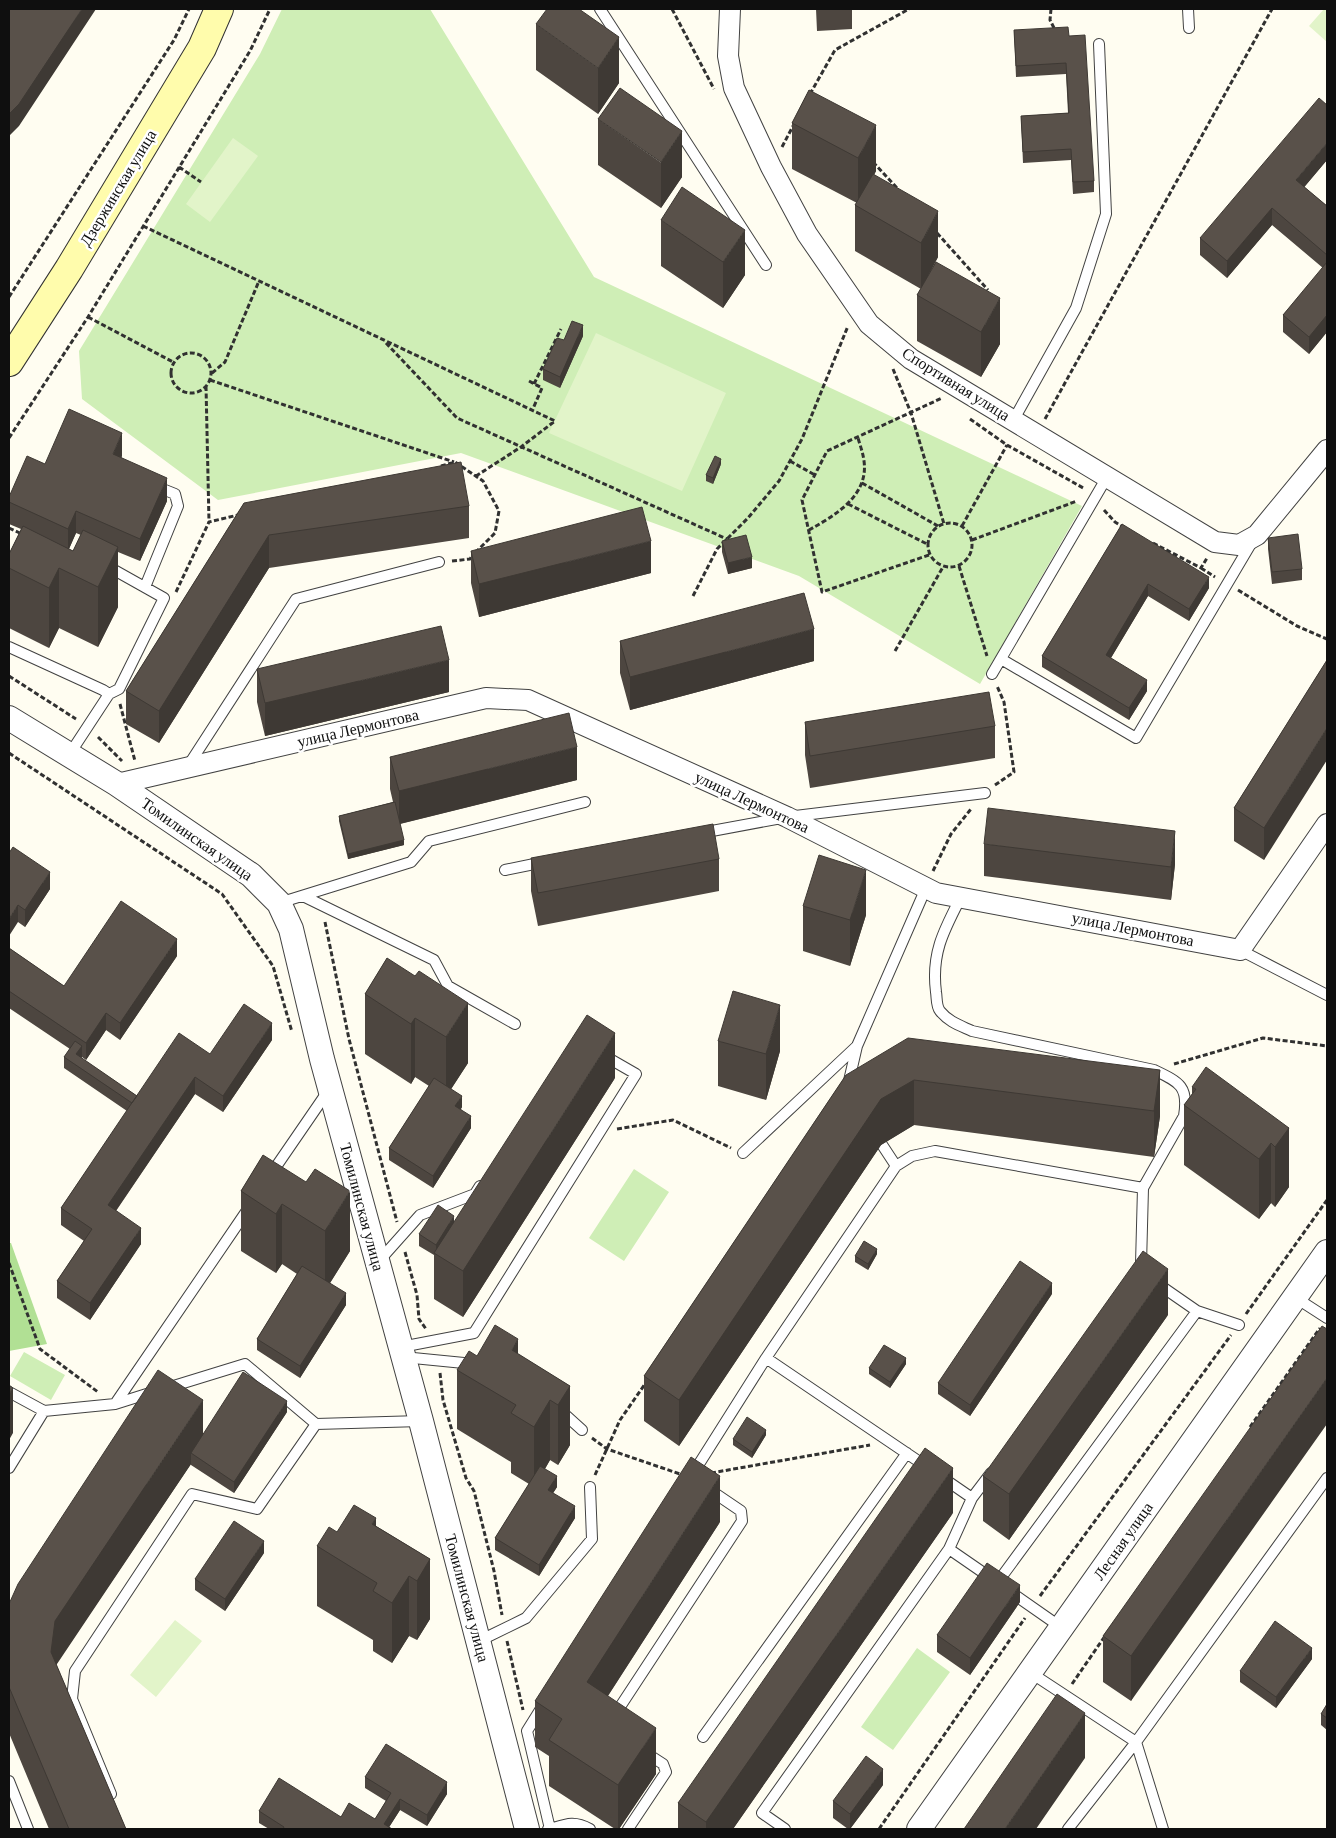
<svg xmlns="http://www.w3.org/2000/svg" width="1336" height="1838" viewBox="0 0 1336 1838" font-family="'Crimson Pro',serif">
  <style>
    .green { fill: #cfeeb6 }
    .forest { fill: #b1e094 }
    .pitch { fill: #e2f4c9 }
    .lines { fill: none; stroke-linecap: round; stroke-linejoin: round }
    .service-casing { stroke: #424242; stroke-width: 12 }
    .minor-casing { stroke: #424242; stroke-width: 22 }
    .tertiary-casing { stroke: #424242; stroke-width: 26 }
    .secondary-casing { stroke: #313131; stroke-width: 30 }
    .path { stroke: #313131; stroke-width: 3; stroke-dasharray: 5 2.5; stroke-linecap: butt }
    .service { stroke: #fff; stroke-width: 10 }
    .minor { stroke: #fff; stroke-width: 20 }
    .tertiary { stroke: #fff; stroke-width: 24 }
    .secondary { stroke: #fffcac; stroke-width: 28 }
    .wall { fill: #4d4640; fill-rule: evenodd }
    .shaded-wall { fill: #3e3934 }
    .building { fill: #59514a; stroke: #3e3934 }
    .labels { text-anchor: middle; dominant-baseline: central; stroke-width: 5; stroke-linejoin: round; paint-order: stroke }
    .street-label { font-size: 16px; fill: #0f0f0f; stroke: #fff }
  </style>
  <rect width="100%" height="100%" fill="#fffdf1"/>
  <path class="green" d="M282 9H430L594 277 1082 506 980 684 799 576 461 453 218 500 82 399 79 351 260 54Z
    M634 1169 669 1192 624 1261 589 1238Z
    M24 1352 65 1375 51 1400 10 1376Z
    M917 1648 950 1672 893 1750 861 1727Z"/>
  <path class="forest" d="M9 1243H11L47 1344 9 1351Z"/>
  <path class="pitch" d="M1324 9H1327V42L1309 26Z
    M233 138 258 156 210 222 186 204Z
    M596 333 726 393 682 491 549 433Z
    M175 1620 202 1641 156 1697 130 1675Z"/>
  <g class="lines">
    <defs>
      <path id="service" d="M600 9 766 265
        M1188 9 1189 28
        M1013 421 1076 308 1106 214 1099 44
        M145 587 178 506 175 494 155 486
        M9 647 103 690 109 694
        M1001 659 1136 738 1252 542
        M992 674 1107 477
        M69 755 109 694 119 689 164 598 107 566
        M188 766 296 599 439 562
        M701 833 787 817 985 793
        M505 870 544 862
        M303 896 434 960 448 986 515 1024
        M961 897C944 930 931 953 936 992 937 998 936 1006 940 1011 949 1022 959 1025 972 1031L1154 1070C1179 1082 1189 1086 1184 1116L1143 1188
        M279 903 411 862 429 841 585 802
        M1240 950 1327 995
        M857 1046 926 888
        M875 1134 896 1166
        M743 1153 857 1046 848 1085
        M271 1174 328 1091
        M379 1261 420 1215 475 1194 480 1186
        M1296 1298 1327 1318
        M1197 1311 1239 1325
        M401 1347 474 1333 636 1074 603 1055
        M403 1357 474 1364
        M766 1358 927 1467
        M167 1388 245 1364 316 1424 421 1421
        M9 1392 44 1411 115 1404 153 1392
        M115 1404 248 1209
        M561 1411 582 1430
        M9 1468 44 1411
        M692 1475 766 1358 896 1166 912 1156 935 1151 1143 1188 1141 1264
        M943 1478 972 1498
        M949 1549 991 1578
        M997 1583 1197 1311 1158 1284
        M1009 1591 1062 1628
        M479 1641 526 1618 592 1539 590 1487
        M1031 1673 1136 1742 1163 1829
        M542 1707 527 1731 550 1829H548
        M614 1716 742 1521 741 1511 710 1490
        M703 1737 907 1453
        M9 1781 28 1829
        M111 1794 72 1699 75 1671 192 1494 257 1509 316 1424
        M550 1829C566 1824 574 1820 590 1829
        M628 1829 666 1772 663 1764 646 1753
        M785 1829 762 1813 949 1549 972 1498 991 1473
        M1068 1829 1136 1742 1327 1478"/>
      <path id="minor" d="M730 9 728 56 734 88 771 167 807 234 869 324 911 359 1215 542 1239 545 1257 535 1327 450
        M117 784 486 698 528 700 787 817 936 893 1240 950 1327 824"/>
      <path id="tertiary" d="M9 718 117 784 251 875 279 903 291 929 322 1059 421 1421 527 1829
        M919 1829 1327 1252"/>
      <path id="secondary" d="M9 362 69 269 202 48 219 9"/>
    </defs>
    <use href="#service" class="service-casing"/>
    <use href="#minor" class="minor-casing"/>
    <use href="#tertiary" class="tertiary-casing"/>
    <use href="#secondary" class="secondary-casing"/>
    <path class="path" d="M672 9 714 89
      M1051 9 1050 20 1055 30
      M810 94 835 50 909 9
      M782 147 793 126
      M873 162 898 189
      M179 167 201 182
      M143 226 555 421 521 447 476 476
      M937 233 988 290
      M9 297 174 40 189 9
      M88 317 173 362
      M386 343 457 418 727 539
      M171 373a20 20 0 1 1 40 0a20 20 0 1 1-40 0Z
      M893 369 911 413 944 524
      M212 373 225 362 259 281
      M210 380 454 462
      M529 381 542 388 532 411
      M534 384 561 329
      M206 386 209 522
      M970 419 1007 445 1085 489
      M1045 419 1272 9
      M9 438 88 317 250 51 270 9
      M790 461 815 475
      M441 466 455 462 483 481 499 511 495 533 478 550
      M862 483 938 526
      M848 504 927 544
      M1104 510 1115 522 1123 527
      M928 545a22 22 0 1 1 44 0a22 22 0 1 1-44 0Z
      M962 526 1007 445
      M9 528 22 534
      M809 530C834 516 869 496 864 461 863 453 860 445 858 438
      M972 540 1077 501
      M1153 543 1201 568 1207 558
      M929 555 822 592 802 500 827 451 942 398
      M452 561 470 559 472 556
      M959 566 987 656
      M1201 568 1215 577
      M1238 590 1297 626 1327 639
      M176 592 209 522 238 515
      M693 596 717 549 748 518 779 481 802 439 848 326
      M895 651 943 567
      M9 676 76 719
      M120 704 135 761
      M98 737 122 761
      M9 753 222 894 273 966 292 1032
      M995 785 1014 772 1004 702 997 686
      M933 871 951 834 971 809
      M325 922 349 1039 397 1222
      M1174 1064 1263 1038 1327 1046
      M617 1129 673 1120 731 1148
      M405 1252 417 1295 419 1319 426 1329
      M9 1263 40 1349 98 1392
      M1246 1314 1327 1200
      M440 1373 443 1400 466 1478 474 1491 494 1571 502 1615
      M1250 1427 1320 1328
      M592 1438 607 1449 680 1474
      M711 1473 870 1445
      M595 1475 620 1420 645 1384
      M1040 1596 1231 1335
      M507 1641 523 1710
      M1072 1684 1105 1636
      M879 1829 1025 1618"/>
    <use href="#service" class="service"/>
    <use href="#minor" class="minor"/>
    <use href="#tertiary" class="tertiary"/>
    <use href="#secondary" class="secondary"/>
  </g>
  <path class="wall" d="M816 9H852V29L817 31Z
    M1210 9H1233L1210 10Z
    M536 24 619 83 598 114 536 70Z
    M1014 30 1069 36 1094 181V192L1073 194 1071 160 1023 163 1021 116 1068 113 1066 74 1016 77Z
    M809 90 876 171 874 175 938 257 921 289 855 251V205L857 203 792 169V123Z
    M598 119 682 177 661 208 598 165Z
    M1327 160 1304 187 1327 206V332L1309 354 1283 332V315L1323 268 1272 225 1227 278 1200 255V238Z
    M661 220 745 275 723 308 661 266Z
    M936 262 1000 344 981 377 917 341V295Z
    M583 336 560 388 543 380V369L564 340Z
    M122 456 121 457 167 501 140 561 118 552V607L98 647 59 628 49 648 9 628V554L21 529 9 524V497L45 464ZM76 533 81 535 73 551 69 549Z
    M721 464 713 484 706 481V475Z
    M244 503 469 506V538L269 568 159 743 126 724V691Z
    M1122 524 1209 588 1189 621 1148 596 1111 658 1147 691 1129 720 1042 667V656Z
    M1268 538 1302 569V580L1272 584 1268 549Z
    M722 541 752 568 728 574 722 552Z
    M471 551 651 573 479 617 471 583Z
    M620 641 814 661 630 710 620 673Z
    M1327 660 1264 860 1234 841V808Z
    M257 669 449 692 265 736 257 702Z
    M805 722 995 726V758L810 788 805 755Z
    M390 757 577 780 400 824 404 845 348 859 339 821V816L393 802 390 789Z
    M984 844 1175 864 1171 900 984 876Z
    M9 853 50 889 25 927 18 922Z
    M531 858 719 859V891L538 926 531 891Z
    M803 906 866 915 850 966 803 951Z
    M9 948 64 986 177 956 120 1040 106 1030 86 1060 82 1057 81 1058 137 1096 210 1054 272 1040 223 1112 195 1094 116 1211 141 1244 90 1320 57 1298V1281L84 1241 61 1225V1208L127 1111 64 1068V1057L70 1049 9 1008Z
    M387 958 468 1063 451 1089 462 1107 461 1109 471 1128 433 1188 389 1160V1148L429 1086 415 1077 411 1084 365 1054V994Z
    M718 1041 780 1051 766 1100 718 1086Z
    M1160 1070V1116L1154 1157 914 1125 881 1145 679 1446 644 1421V1376L846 1075Z
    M615 1078 463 1317 434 1299V1255L419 1246V1234L454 1222Z
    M1192 1087 1289 1128V1187L1275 1207 1271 1203 1259 1219 1184 1165V1105L1192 1094Z
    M263 1155 350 1251 330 1283 346 1305 300 1378 257 1350V1339L297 1274 282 1264 276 1273 241 1251V1191Z
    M877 1254 868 1270 855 1262V1256Z
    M1052 1294 970 1416 938 1394V1383Z
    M1168 1315 1009 1540 983 1521V1476Z
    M1327 1329 1131 1701 1103 1682V1636Z
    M518 1354 570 1386V1445L558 1465 550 1460 545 1469 557 1487 553 1493 575 1518 539 1576 495 1550V1538L529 1484 511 1473V1462L457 1429V1370L477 1356Z
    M906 1364 890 1388 869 1374V1368Z
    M287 1412 234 1493 191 1465V1464L56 1664 126 1829H49L9 1733V1604L203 1435Z
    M766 1435 752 1458 733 1445V1439Z
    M953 1513 733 1829H678V1803Z
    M720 1522 608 1696 656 1774 619 1829H615L549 1786V1756L535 1747V1701Z
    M376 1526 430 1559V1619L417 1640 409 1636 392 1663 373 1651V1640L317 1606V1546L337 1532Z
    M264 1553 225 1611 195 1590V1579Z
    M1020 1602 970 1675 937 1652V1635Z
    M1312 1659 1276 1708 1240 1682V1671Z
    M1327 1704V1730L1321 1725V1714Z
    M365 1777 447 1794 427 1826 400 1810 389 1827 392 1829H269L259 1823V1811L375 1819 386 1801 365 1788Z
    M883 1785 850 1829H848L833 1818V1801Z"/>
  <path class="shaded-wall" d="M82 9H96L19 126 9 136V114Z
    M619 37V83L598 114V68Z
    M876 125V171L858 204V158Z
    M682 131V177L661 208V162Z
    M1327 143V160L1296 197V180Z
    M1272 208V225L1227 278V261Z
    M938 211V257L921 289V243Z
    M745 230V275L723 308V262Z
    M1000 298V344L981 377V332Z
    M1327 315V332L1309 354V337Z
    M583 325V336L560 388V377Z
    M122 433V456L113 476V454Z
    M721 459V464L713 484V478Z
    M167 478V501L140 561V539Z
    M76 511V533L68 551V529Z
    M269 535V568L159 743V711Z
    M651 541V573L479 617V584Z
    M118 547V607L98 647V587Z
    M752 557V568L728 574V563Z
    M59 568V628L49 648V588Z
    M1209 577V588L1189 621V609Z
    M1148 584V596L1106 666V655Z
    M814 629V661L630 710V677Z
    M449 660V692L265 736V703Z
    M1147 680V691L1129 720V708Z
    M1327 728V760L1264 860V828Z
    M577 747V780L399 824V791Z
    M1175 831V864L1171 900V867Z
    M404 840V845L348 859V854Z
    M866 870V915L850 966V920Z
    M50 872V889L25 927V910Z
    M18 905V922L9 936V919Z
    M177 939V956L120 1040V1023Z
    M468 1003V1063L446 1097V1037Z
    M780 1005V1051L766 1100V1054Z
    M106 1013V1030L86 1060V1043Z
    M415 1018V1077L411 1084V1024Z
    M272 1023V1040L223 1112V1096Z
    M615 1033V1078L463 1317V1271Z
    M82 1046V1057L76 1066V1054Z
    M1160 1070V1116L1154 1157V1111Z
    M195 1077V1094L108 1222V1205Z
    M914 1080V1125L881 1145 679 1446V1400L881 1099Z
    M462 1096V1107L455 1117V1106Z
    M471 1116V1128L433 1188V1176Z
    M1289 1128V1187L1275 1207V1147Z
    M1271 1143V1203L1259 1219V1159Z
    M350 1191V1251L325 1291V1231Z
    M282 1204V1264L276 1273V1214Z
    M454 1216V1228L436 1254V1245Z
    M141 1228V1244L90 1320V1303Z
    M877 1249V1254L868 1270V1264Z
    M1168 1269V1315L1009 1540V1494Z
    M1052 1283V1294L970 1416V1405Z
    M346 1293V1305L300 1378V1366Z
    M518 1339V1399L512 1350Z
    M906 1358V1364L890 1388V1382Z
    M1327 1378V1424L1131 1701V1656Z
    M570 1386V1445L558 1465V1405Z
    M13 1388V1433L9 1440V1394Z
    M203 1400V1446L191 1453V1464L55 1667 51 1652 55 1621Z
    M550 1400V1460L534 1487V1427Z
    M287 1401V1412L234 1493V1482Z
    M766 1430V1435L752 1458V1452Z
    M953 1468V1513L733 1829H706V1822Z
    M557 1476V1487L548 1501V1490Z
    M720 1476V1522L587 1728V1682Z
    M575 1506V1518L539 1576V1565Z
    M376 1518V1578L372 1524Z
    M264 1541V1553L225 1611V1599Z
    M430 1559V1619L417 1640V1581Z
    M409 1576V1636L392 1663V1603Z
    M1020 1585V1602L970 1675V1658Z
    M1312 1648V1659L1276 1708V1697Z
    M1085 1713V1758L1036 1829H1005Z
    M656 1728V1774L619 1829H618V1785Z
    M883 1769V1785L850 1829V1814Z
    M447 1782V1794L427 1826V1815Z
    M400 1799V1810L388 1829 384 1824Z"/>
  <path class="building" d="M9 9H82L19 104 9 114Z
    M547 9H579L619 37 598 68 536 24Z
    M1068 27 1069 36 1085 35 1094 181 1073 182 1071 149 1023 152 1021 116 1069 113 1066 63 1016 66 1014 30Z
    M620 88 682 131 661 162 598 119Z
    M809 90 876 125 858 158 792 123Z
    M1319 98 1327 105V143L1296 180 1327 206V255L1272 208 1227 261 1200 238Z
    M873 174 938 211 921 243 855 205Z
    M682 187 745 230 723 262 661 220Z
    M936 262 1000 298 981 332 917 295Z
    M1327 262V315L1309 337 1283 315Z
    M572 321 583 325 560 377 543 369 557 338 564 340Z
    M69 409 122 433 113 454 167 478 140 539 76 511 68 529 9 502V497L27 456 45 464Z
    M715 456 721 459 713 478 706 475Z
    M461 462 469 506 269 535 159 711 126 691 244 503Z
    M642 507 651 541 479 584 471 551Z
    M1122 524 1209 577 1189 609 1148 584 1106 655 1147 680 1129 708 1042 656Z
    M23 526 73 551 83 530 118 547 98 587 59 568 49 588 9 568V554Z
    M1298 534 1302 569 1272 572 1268 538Z
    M746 535 752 557 728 563 722 541Z
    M804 593 814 629 630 677 620 641Z
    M441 626 449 660 265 703 257 669Z
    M1327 660V728L1264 828 1234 808Z
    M989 692 995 726 810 756 805 722Z
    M569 713 577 747 399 791 390 757Z
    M395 802 404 840 348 854 339 816Z
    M988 808 1175 831 1171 867 984 844Z
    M713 824 719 859 538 893 531 858Z
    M13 847 50 872 25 910 18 905 9 919V853Z
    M819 855 866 870 850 920 803 906Z
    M121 901 177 939 120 1023 106 1013 86 1043 9 991V948L64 986Z
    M387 958 415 976 419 971 468 1003 446 1037 415 1018 411 1024 365 994Z
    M733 991 780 1005 766 1054 718 1041Z
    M244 1004 272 1023 223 1096 195 1077 108 1205 141 1228 90 1303 57 1281 92 1229 61 1208 179 1033 210 1054Z
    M587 1015 615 1033 463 1271 434 1253Z
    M908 1038 1160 1070 1154 1111 914 1080 881 1099 679 1400 644 1376 846 1075Z
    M75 1041 82 1046 76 1054 137 1096 132 1103 64 1057Z
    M1206 1067 1289 1128 1275 1147 1271 1143 1259 1159 1184 1105 1196 1089 1192 1087Z
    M434 1078 462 1096 455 1106 471 1116 433 1176 389 1148Z
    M263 1155 306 1182 315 1169 350 1191 325 1231 282 1204 276 1214 241 1191Z
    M438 1205 454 1216 436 1245 419 1234Z
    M864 1241 877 1249 868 1264 855 1256Z
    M1143 1251 1168 1269 1009 1494 983 1476Z
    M1020 1261 1052 1283 970 1405 938 1383Z
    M302 1266 346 1293 300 1366 257 1339Z
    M495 1325 518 1339 512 1350 570 1386 558 1405 550 1400 534 1427 511 1413 516 1405 457 1370 469 1351 477 1356Z
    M1322 1326 1327 1329V1378L1131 1656 1103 1636Z
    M884 1345 906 1358 890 1382 869 1368Z
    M158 1370 203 1400 55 1621 51 1652 126 1829H69L9 1687V1604L18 1584Z
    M243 1372 287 1401 234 1482 191 1453Z
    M9 1385 13 1388 9 1394Z
    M747 1417 766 1430 752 1452 733 1439Z
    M925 1448 953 1468 706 1822 678 1803Z
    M691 1457 720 1476 587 1682 656 1728 618 1785 549 1740 562 1719 535 1701Z
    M540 1466 557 1476 548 1490 575 1506 539 1565 495 1538Z
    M354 1505 376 1518 372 1524 430 1559 417 1581 409 1576 392 1603 373 1591 377 1583 317 1546 329 1527 337 1532Z
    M234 1521 264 1541 225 1599 195 1579Z
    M987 1563 1020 1585 970 1658 937 1635Z
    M1275 1621 1312 1648 1276 1697 1240 1671Z
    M1057 1694 1085 1713 1005 1829H964Z
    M1327 1704V1718L1321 1714Z
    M386 1744 447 1782 427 1815 400 1799 384 1824 392 1829H283L284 1827 259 1811 279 1778 341 1817 349 1803 375 1819 391 1793 365 1777Z
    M866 1756 883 1769 850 1814 833 1801Z"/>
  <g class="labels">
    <g class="street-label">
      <text transform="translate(118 188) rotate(-59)">Дзержинская улица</text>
      <text transform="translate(956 384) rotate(32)">Спортивная улица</text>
      <text transform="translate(358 728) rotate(-13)">улица Лермонтова</text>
      <text transform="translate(752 802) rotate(25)">улица Лермонтова</text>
      <text transform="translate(197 839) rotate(35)">Томилинская улица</text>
      <text transform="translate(1133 929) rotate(11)">улица Лермонтова</text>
      <text transform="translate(362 1207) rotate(75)">Томилинская улица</text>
      <text transform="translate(1123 1541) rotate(-55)">Лесная улица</text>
      <text transform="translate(467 1598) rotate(75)">Томилинская улица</text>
    </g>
  </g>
  <rect width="1336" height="1838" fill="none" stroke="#0f0f0f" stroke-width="20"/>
</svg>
